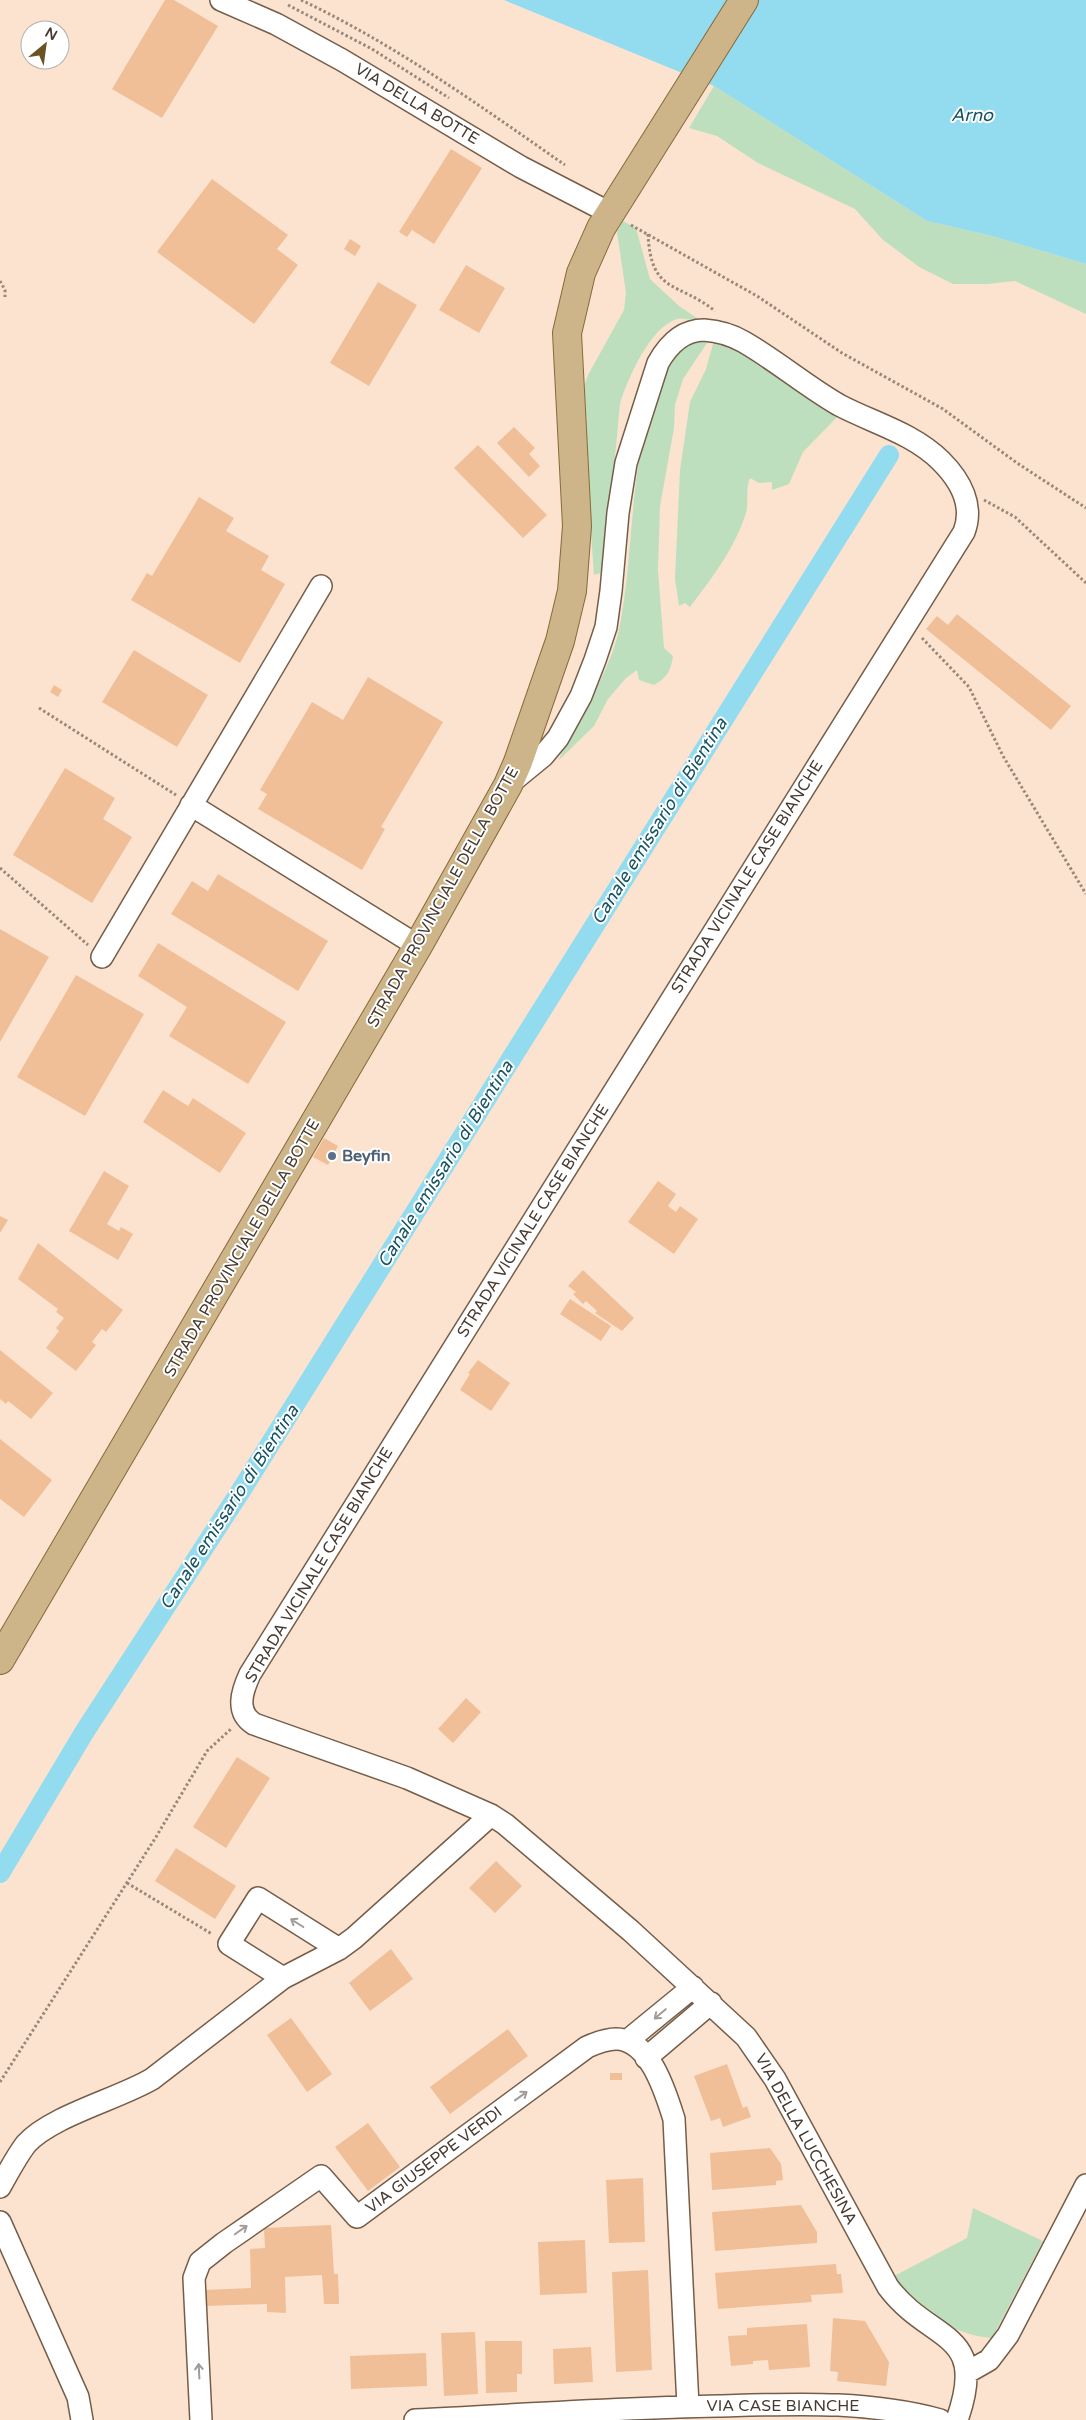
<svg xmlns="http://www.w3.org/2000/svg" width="1086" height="2420" viewBox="0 0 1086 2420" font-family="'Varela Round',sans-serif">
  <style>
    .green { fill: #bedfbe }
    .water { fill: #93dcf0 }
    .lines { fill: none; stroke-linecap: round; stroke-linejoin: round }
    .canal { stroke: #93dcf0; stroke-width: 20 }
    .building { fill: #f0bf97 }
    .minor-casing { stroke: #765d48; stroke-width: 24 }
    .major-casing { stroke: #886938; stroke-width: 30 }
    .path { stroke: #99887a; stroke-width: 3; stroke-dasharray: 2.5 2.5; stroke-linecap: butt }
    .minor { stroke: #fff; stroke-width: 21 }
    .major { stroke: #cdb589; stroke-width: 28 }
    .oneway { stroke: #a29c98 }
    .service-dot { fill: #5c6f8a; stroke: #fff; stroke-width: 2 }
    .labels { text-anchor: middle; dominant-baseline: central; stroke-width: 4; stroke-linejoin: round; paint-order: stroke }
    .street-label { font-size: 16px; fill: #463a31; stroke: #fff }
    .service-label { font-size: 16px; font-weight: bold; fill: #4e5e75; stroke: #fff; text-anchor: start }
    .water-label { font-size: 18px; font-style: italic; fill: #155362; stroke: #fff }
  </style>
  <rect width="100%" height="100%" fill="#fbe3d0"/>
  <path class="green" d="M714 86 927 221 992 236 1086 264V314L1015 281 987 284H953L919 267 882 239 855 209 758 163 717 136 689 128Z
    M623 221 636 228 650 279 679 306 700 320C693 320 683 318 677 319 650 327 627 380 620 404L605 561 600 573 594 575 581 395 588 375 624 310 626 293 617 232Z
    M711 337 683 379 675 405 674 428 660 506 658 570 664 648 673 656C671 670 667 678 654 685L639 680 637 670 626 678 608 699 594 726 558 761C578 720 609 674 619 630 638 537 625 427 679 344Z
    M718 339 737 345 842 412 803 452 789 484 772 490V482L759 483 750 478C745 489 749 502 746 513 735 548 712 578 690 607L685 603 679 606 675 579 680 470 690 402 706 369 713 344Z
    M973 2208 1043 2241 992 2338C953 2335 914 2310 894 2276L967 2238Z"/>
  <path class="water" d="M504 0H1086V264L992 236 927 221 714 86Z"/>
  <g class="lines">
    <path class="canal" d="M0 1873 85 1731 242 1489 889 455"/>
  </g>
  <path class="building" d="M165 0H174L218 26 162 118 112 89Z
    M451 149 482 168 434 244 412 230 407 237 399 232Z
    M212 179 288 235 277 249 298 265 254 324 157 252Z
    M350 239 361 246 355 256 344 249Z
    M466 265 505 288 479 333 439 310Z
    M378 282 417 305 369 386 330 363Z
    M514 427 535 448 529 454 540 466 529 477 497 443Z
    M478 445 547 515 523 538 454 468Z
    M199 497 234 518 226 531 269 556 261 570 285 584 240 663 131 600 147 573 152 576Z
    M957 614 1071 706 1051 730 926 629 937 616 948 625Z
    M134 650 208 695 177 747 102 702Z
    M368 677 443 722 381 827 385 829 362 870 258 809 267 794 260 790 312 702 343 720Z
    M54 685 62 690 58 697 50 692Z
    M65 768 115 798 103 819 132 837 92 903 13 855Z
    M218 874 328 941 298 991 171 914 192 881 208 891Z
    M0 929 49 957 0 1042Z
    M158 943 286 1022 248 1084 169 1036 187 1007 138 976Z
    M76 975 144 1014 85 1116 17 1077Z
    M163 1090 188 1106 193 1098 246 1133 220 1173 143 1122Z
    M324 1138 338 1146 328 1165 313 1157Z
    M104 1171 129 1186 107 1224 119 1231 121 1227 133 1234 118 1260 69 1231Z
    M658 1181 676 1194 668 1206 676 1212 680 1206 698 1219 674 1254 628 1222Z
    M0 1216 8 1220 0 1233Z
    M38 1243 123 1310 106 1332 102 1329 92 1342 96 1345 76 1371 46 1348 59 1331 56 1328 64 1318 56 1312 58 1309 18 1279Z
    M583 1270 634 1318 622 1331 595 1313 597 1311 586 1301 583 1304 573 1294 576 1292 568 1286Z
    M570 1299 611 1326 601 1341 560 1314Z
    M0 1350 53 1393 31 1419 8 1401 6 1404 0 1399Z
    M478 1360 510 1383 491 1411 460 1390 470 1374 468 1373Z
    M0 1439 52 1480 24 1517 0 1499Z
    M466 1698 481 1712 453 1743 438 1729Z
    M237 1757 270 1778 226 1848 193 1827Z
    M176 1848 236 1886 215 1919 155 1881Z
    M496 1861 522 1886 495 1913 469 1888Z
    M391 1949 413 1979 370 2011 349 1983Z
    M291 2018 332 2074 307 2092 267 2035Z
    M508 2029 528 2056 450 2114 430 2087Z
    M727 2064 743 2108 747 2106 751 2117 723 2127 720 2118 711 2121 694 2076Z
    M610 2073H622V2080H610Z
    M368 2123 400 2167 368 2191 335 2147Z
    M770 2148 781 2164 783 2180 776 2181V2185L712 2190 710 2153Z
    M643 2178 645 2242 609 2243 606 2180Z
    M801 2205 817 2232V2243L715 2251 712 2212Z
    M331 2225 334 2274H338L339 2304H324L322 2275 285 2277 286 2313 267 2312V2304L204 2306V2290L251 2288 250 2249 265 2248 264 2228Z
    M585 2240 587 2293 540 2295 538 2242Z
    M836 2264 837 2274H841L843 2293 811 2295 812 2302 718 2309 715 2273Z
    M648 2270 652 2370 616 2372 612 2272Z
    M833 2318 865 2321 889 2362 886 2386 837 2381 838 2372 830 2371Z
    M807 2324 810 2367 769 2370 768 2360 753 2361V2364L731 2366 728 2336 747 2335V2328Z
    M475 2332 478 2394 444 2396 441 2333Z
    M485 2341H522V2374H517V2392L486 2393Z
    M591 2347 593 2382 554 2384 553 2349Z
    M426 2353 427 2386 351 2389 350 2356Z"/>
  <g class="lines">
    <defs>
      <path id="minor" d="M221 0 276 24 342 60 521 167 610 213
        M510 783 543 756 558 738 581 696 595 660 606 627 611 591 618 513 626 463 658 363C668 345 682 330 704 330 718 331 732 335 744 342 777 361 806 386 839 405 873 423 913 433 941 461 961 481 974 506 964 532L250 1674C242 1691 235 1712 254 1724L407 1778 491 1815 505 1824 631 1931 746 2037 775 2079 888 2287C931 2344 989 2329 957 2420
        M191 805 418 946
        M102 957 321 586
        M283 1978 229 1944 258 1898 339 1949
        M627 2041 693 1987
        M646 2058 711 2003
        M0 2187C8 2173 16 2157 26 2144 51 2116 118 2099 152 2079L283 1978 339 1949 354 1938 491 1815
        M0 2222 78 2397 82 2420
        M968 2372 989 2360 1008 2335 1086 2185
        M201 2420 194 2278 200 2262 224 2243 321 2176 357 2217 587 2047C596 2043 606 2039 616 2039 650 2039 666 2094 674 2119L688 2406
        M415 2420C516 2415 617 2408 718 2406 793 2404 866 2400 940 2420"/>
      <path id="major" d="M0 1660 418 946 508 785 518 762 560 641 572 591 577 526 567 333 581 273 601 228 744 0"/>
    </defs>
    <use href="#minor" class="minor-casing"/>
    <use href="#major" class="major-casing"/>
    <path class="path" d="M301 0C396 45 480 106 565 165
      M288 5 372 49 449 98
      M631 225 757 296 842 353 943 409 1017 463 1086 508
      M648 234C651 295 678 281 715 311
      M0 281 5 290V297
      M984 500 1015 517 1086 583
      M922 638 969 687 1003 756 1086 894
      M39 708 176 795
      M0 868 88 945
      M127 1883 212 1934
      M0 2082 156 1837 207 1751 232 1728"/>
    <use href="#minor" class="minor"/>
    <use href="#major" class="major"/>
  </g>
  <defs><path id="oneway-shaft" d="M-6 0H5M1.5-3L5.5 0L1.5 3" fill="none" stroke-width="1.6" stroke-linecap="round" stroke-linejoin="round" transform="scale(1.25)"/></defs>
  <g class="oneway">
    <use href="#oneway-shaft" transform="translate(297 1923) rotate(-148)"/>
    <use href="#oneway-shaft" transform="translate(660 2014) rotate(140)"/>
    <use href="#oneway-shaft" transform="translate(521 2096) rotate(-36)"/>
    <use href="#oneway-shaft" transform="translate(241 2230) rotate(-35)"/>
    <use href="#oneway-shaft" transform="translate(199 2371) rotate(-93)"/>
  </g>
  <circle class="service-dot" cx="332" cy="1156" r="5"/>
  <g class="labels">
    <g class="street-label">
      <text transform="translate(417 104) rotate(31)">VIA DELLA BOTTE</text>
      <text transform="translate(747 877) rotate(-58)">STRADA VICINALE CASE BIANCHE</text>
      <text transform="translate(443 897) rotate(-61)">STRADA PROVINCIALE DELLA BOTTE</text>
      <text transform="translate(533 1221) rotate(-58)">STRADA VICINALE CASE BIANCHE</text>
      <text transform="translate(242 1248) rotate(-60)">STRADA PROVINCIALE DELLA BOTTE</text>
      <text transform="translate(319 1565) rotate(-59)">STRADA VICINALE CASE BIANCHE</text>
      <text transform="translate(806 2139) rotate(61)">VIA DELLA LUCCHESINA</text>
      <text transform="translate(434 2160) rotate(-37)">VIA GIUSEPPE VERDI</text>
      <text x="783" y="2406">VIA CASE BIANCHE</text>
    </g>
    <g class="service-label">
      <text x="342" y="1156">Beyfin</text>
    </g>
    <g class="water-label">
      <text x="972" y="115">Arno</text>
      <text transform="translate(659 821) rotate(-58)">Canale emissario di Bientina</text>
      <text transform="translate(445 1164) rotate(-58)">Canale emissario di Bientina</text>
      <text transform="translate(229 1507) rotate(-57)">Canale emissario di Bientina</text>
    </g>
  </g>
  <g transform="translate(45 45) rotate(29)"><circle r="24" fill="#ffffff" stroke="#b5b0ad"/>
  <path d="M0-4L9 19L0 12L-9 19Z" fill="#6a5222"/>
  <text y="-8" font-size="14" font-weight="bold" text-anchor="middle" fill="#463a31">N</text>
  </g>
</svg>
